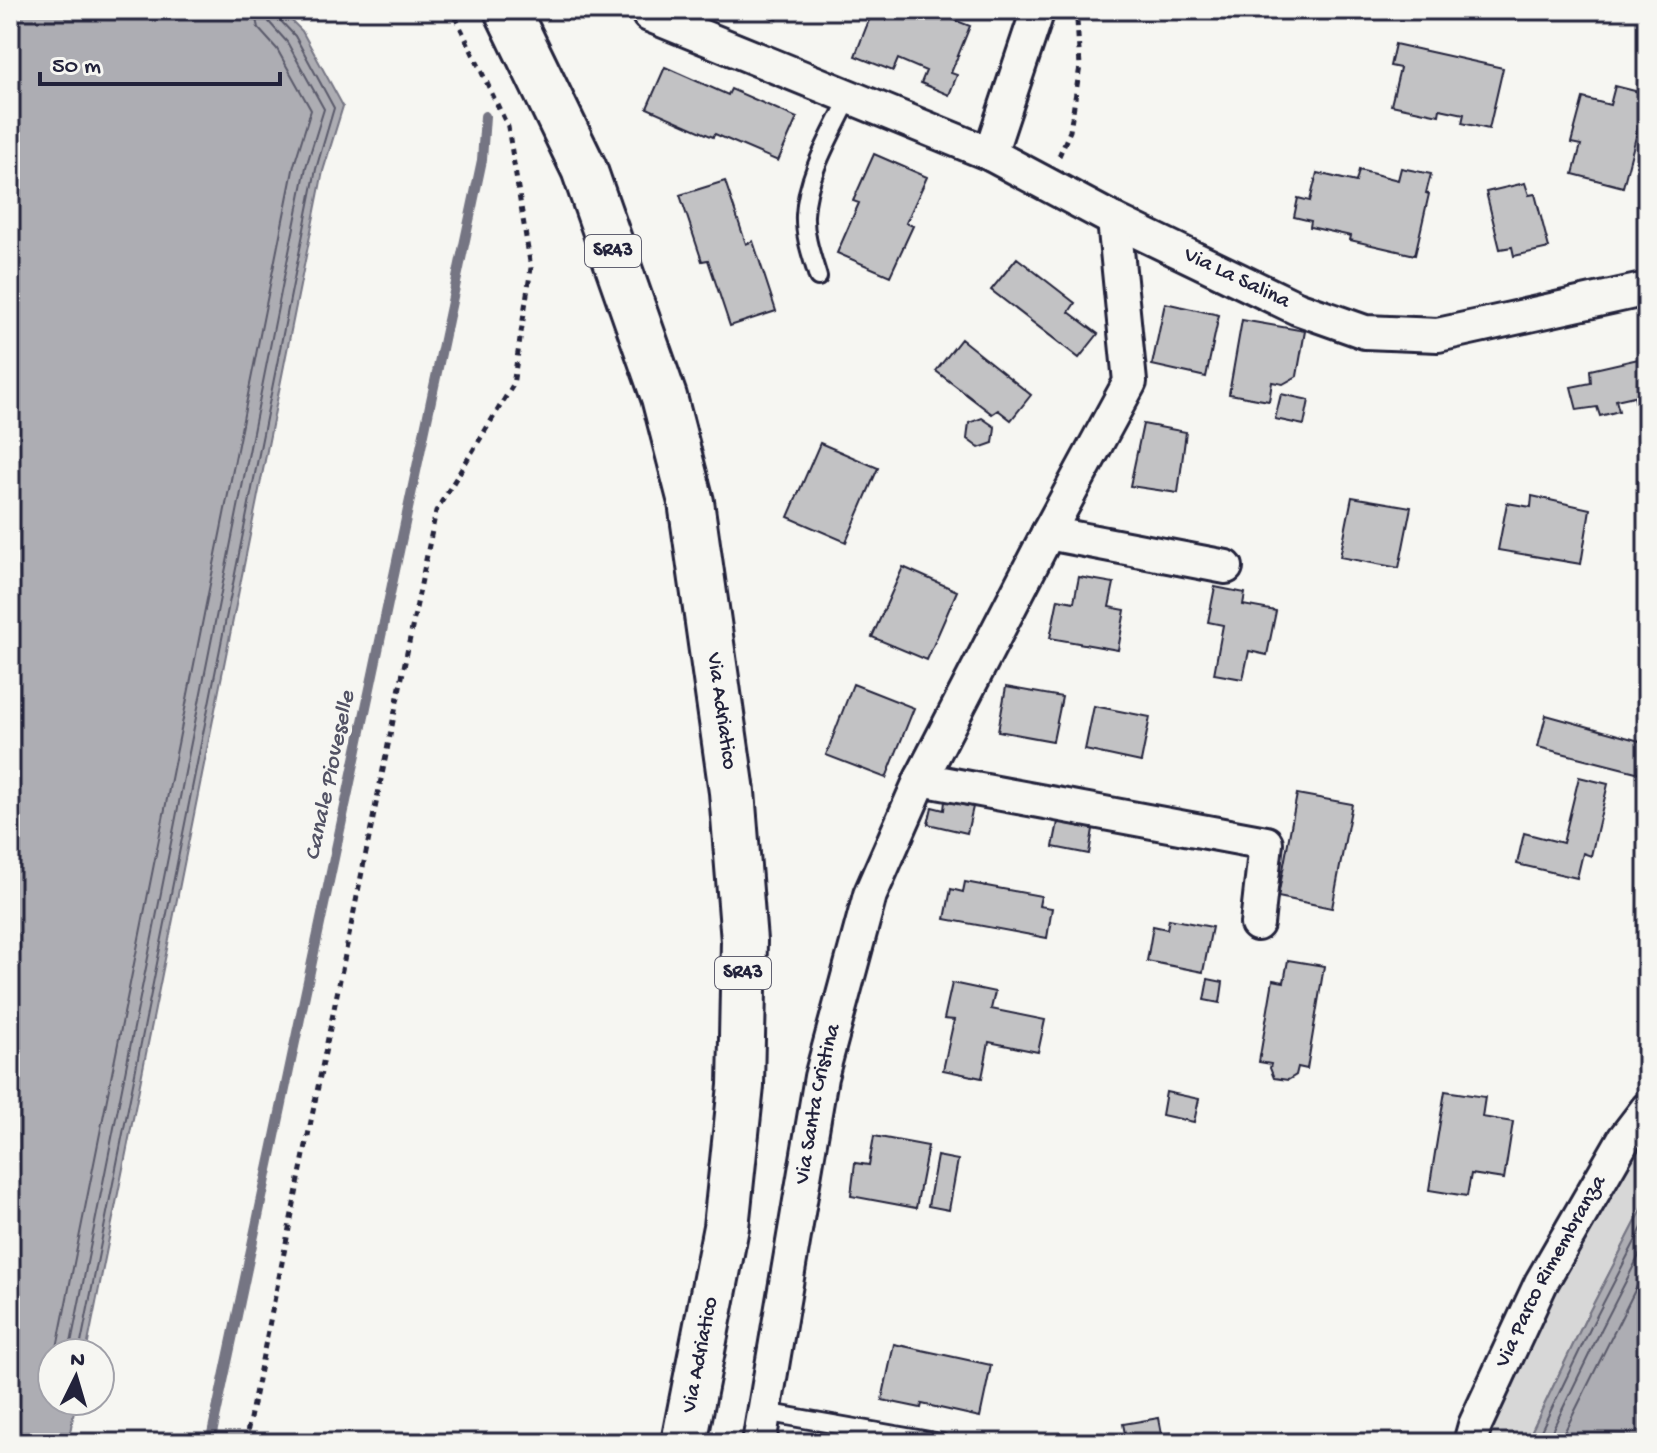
<svg xmlns="http://www.w3.org/2000/svg" width="1657" height="1453" viewBox="0 0 1657 1453" font-family="'Gochi Hand',sans-serif">
  <style>
    .green { fill: #d7d7d7; stroke: #7c7c89; stroke-width: 2 }
    .water { fill: #adadb3; stroke: #757583; stroke-width: 2 }
    .lines { fill: none; stroke-linecap: round; stroke-linejoin: round }
    .shore { stroke: #5a5a6b; stroke-width: 2 }
    .stream { stroke: #757583; stroke-width: 10 }
    .building { fill: #c2c2c4; stroke: #22223b; stroke-width: 2 }
    .service-casing { stroke: #22223b; stroke-width: 22 }
    .minor-casing { stroke: #22223b; stroke-width: 38 }
    .primary-casing { stroke: #22223b; stroke-width: 50 }
    .path { stroke: #22223b; stroke-width: 5; stroke-dasharray: 6 6; stroke-linecap: butt }
    .service { stroke: #f6f6f2; stroke-width: 16 }
    .minor { stroke: #f6f6f2; stroke-width: 32 }
    .primary { stroke: #f6f6f2; stroke-width: 44 }
    .labels { text-anchor: middle; dominant-baseline: central; stroke-width: 8; stroke-linejoin: round; paint-order: stroke }
    .shield { fill: #f6f6f2; stroke: #626272; stroke-width: 2 }
    .shield-label { font-size: 20px; font-weight: bold; fill: #22223b }
    .street-label { font-size: 22px; fill: #22223b; stroke: #f6f6f2 }
    .water-label { font-size: 24px; font-style: italic; fill: #535365; stroke: #f6f6f2 }
  </style>
  <rect width="100%" height="100%" fill="#f6f6f2"/>
  <filter id="ink" filterUnits="userSpaceOnUse"><feTurbulence type="fractalNoise" baseFrequency=".0125" numOctaves="2"/><feDisplacementMap in="SourceGraphic" scale="16" xChannelSelector="R" yChannelSelector="G"/><feConvolveMatrix kernelMatrix="1 2 1 2 8 2 1 2 1" color-interpolation-filters="sRGB"/></filter>
  <g filter="url(#ink)">
    <path class="green" d="M1647 1109V1200L1585 1320 1526 1443H1470Z"/>
    <path class="water" d="M10 10H281L302 31 343 106 323 171 86 1353H52V1401H76L68 1443H10Z
      M1647 1200V1443H1526L1585 1320Z"/>
    <g class="lines">
      <path class="shore" d="M56 1353 294 165 311 110 277 49 258 28 254 10
        M69 1353 306 167 324 109 287 42 269 22 266 10
        M79 1353 316 169 334 108 295 36 278 18 276 10
        M1535 1443 1593 1323 1647 1218
        M1546 1443 1602 1328 1647 1240
        M1559 1443 1647 1266"/>
      <path class="stream" d="M210 1443 482 160 485 116"/>
    </g>
    <path class="building" d="M751 10H781L777 20Z
      M873 10H929L970 26 951 73 957 75 949 95 921 83 926 71 898 59 893 71 855 56Z
      M1395 44 1503 68 1489 129 1462 123 1464 114 1440 109 1439 115 1391 105 1400 68 1390 66Z
      M665 67 728 95 731 89 797 118 778 161 715 134 713 137 647 108Z
      M1615 86 1647 94 1623 187 1573 174 1581 145 1571 143 1583 98 1610 105Z
      M874 154 927 177 906 223 913 226 890 276 837 253 859 203 853 201Z
      M1401 168 1431 174 1426 193 1429 194 1415 255 1350 240 1351 236 1310 227 1311 221 1294 217 1298 198 1310 201 1317 173 1356 182 1359 170 1398 180Z
      M725 181 746 244 753 241 776 311 730 326 708 260 702 261 680 195Z
      M1525 183 1529 195 1535 194 1549 248 1514 256 1512 247 1500 249 1486 192Z
      M1017 258 1075 303 1069 312 1098 334 1079 358 991 290Z
      M1165 303 1219 315 1206 377 1152 365Z
      M1242 320 1305 331 1297 376 1283 384 1272 382 1269 401 1229 394Z
      M961 339 1031 395 1011 420 998 410 992 414 936 371Z
      M1647 357V414L1639 416 1634 396 1616 400 1619 411 1600 416 1597 407 1577 410 1571 387 1591 383 1590 370Z
      M1281 394 1309 400 1304 425 1275 419Z
      M982 418 995 427 993 443 979 448 967 439 969 423Z
      M1143 424 1186 432 1178 493 1130 486Z
      M820 443 878 468 846 542 788 517Z
      M1532 496 1590 509 1581 564 1498 550 1507 503 1531 507Z
      M1352 497 1411 507 1399 568 1340 557Z
      M903 567 957 591 927 660 872 637Z
      M1079 577 1114 583 1109 607 1125 610 1118 650 1050 638 1058 599 1074 602Z
      M1215 587 1245 593 1243 605 1276 611 1267 655 1249 651 1243 679 1214 674 1223 625 1208 622Z
      M853 684 914 708 886 778 826 755Z
      M1006 687 1062 697 1053 741 998 731Z
      M1094 706 1150 717 1141 762 1085 750Z
      M1546 715 1647 743V764L1644 774 1538 747Z
      M1579 777 1608 784 1591 856 1583 853 1577 878 1517 864 1524 833 1563 843Z
      M1297 794 1352 804 1332 908 1278 897Z
      M945 801 973 807 967 833 928 824 932 807 944 810Z
      M1058 822 1093 829 1089 854 1053 847Z
      M965 882 1041 896 1039 906 1052 908 1047 938 945 919 951 889 963 892Z
      M1169 919 1212 927 1203 972 1147 961 1153 926 1167 929Z
      M1288 960 1324 966 1307 1069 1298 1067 1296 1075 1288 1080 1274 1078 1270 1068 1271 1064 1259 1062 1273 980 1284 982Z
      M1208 979 1223 982 1220 1003 1204 1000Z
      M952 983 995 992 991 1009 1045 1020 1038 1052 989 1042 982 1078 943 1070 954 1020 944 1019Z
      M1445 1091 1485 1097 1482 1117 1513 1122 1504 1179 1471 1174 1467 1196 1429 1190Z
      M1166 1092 1199 1099 1194 1122 1162 1115Z
      M874 1136 928 1146 916 1208 851 1196 855 1163 869 1165Z
      M937 1156 958 1160 949 1210 928 1206Z
      M894 1344 991 1365 980 1417 922 1404 921 1408 882 1400Z
      M1159 1418 1162 1434 1172 1433 1173 1443H1106V1442L1126 1438 1123 1424Z"/>
    <g class="lines">
      <defs>
        <path id="service" d="M818 277C812 257 804 236 805 215 807 173 832 134 850 96
          M764 1412 941 1443"/>
        <g id="minor">
          <path id="s1" d="M651 10 649 15 990 154 1114 220 1297 308 1365 332 1438 335 1647 289"/>
          <path d="M990 154 1038 10"/>
          <path d="M1048 533 1226 567"/>
          <path d="M921 779 1266 843 1257 924"/>
          <path id="s2" d="M759 1443 821 1077 870 895 921 779 1048 533 1130 382 1114 220"/>
          <path id="s3" d="M1470 1443 1475 1425 1541 1283 1624 1139 1647 1109"/>
        </g>
        <g id="primary">
          <path id="s4" d="M507 10 584 169 664 397 691 502 732 792 744 941 741 1086 726 1227 684 1443"/>
        </g>
      </defs>
      <use href="#service" class="service-casing"/>
      <use href="#minor" class="minor-casing"/>
      <use href="#primary" class="primary-casing"/>
      <path class="path" d="M1059 156 1070 131 1080 66 1077 21 1067 16
        M245 1443 436 511 513 385 531 268 508 127 452 10"/>
      <use href="#service" class="service"/>
      <use href="#minor" class="minor"/>
      <use href="#primary" class="primary"/>
    </g>
  </g>
  <g class="labels">
    <g class="shield">
      <rect x="585" y="235" width="56" height="32" rx="6"/>
      <rect x="715" y="957" width="56" height="32" rx="6"/>
    </g>
    <g class="shield-label">
      <text x="613" y="251">SR43</text>
      <text x="743" y="973">SR43</text>
    </g>
    <g class="street-label">
      <text stroke="none"><textPath href="#s1" startOffset="650">Via La Salina</textPath></text>
      <text stroke="none"><textPath href="#s4" startOffset="738">Via Adriatico</textPath></text>
      <text stroke="none"><textPath href="#s2" startOffset="344">Via Santa Cristina</textPath></text>
      <text stroke="none"><textPath href="#s3" startOffset="190">Via Parco Rimembranza</textPath></text>
      <text transform="translate(701 1355) rotate(-79)">Via Adriatico</text>
    </g>
    <g class="water-label">
      <text transform="translate(331 776) rotate(-78)">Canale Pioveselle</text>
    </g>
  </g>
  <rect width="1657" height="1453" fill="none" stroke="#f6f6f2" stroke-width="40"/>
  <rect x="20" y="20" width="1617" height="1413" fill="none" stroke="#22223b" stroke-width="3" filter="url(#ink)"/>
  <g transform="translate(76 1377) rotate(5)"><circle r="38" fill="#f6f6f2" stroke="#a1a1a9" stroke-width="2"/>
  <path d="M0-6L14 30L0 20L-14 30Z" fill="#22223b"/>
  <text y="-12" font-size="22" font-weight="bold" text-anchor="middle" fill="#22223b">N</text>
  </g>
  <path d="M40 72v12h240v-12" fill="none" stroke="#22223b" stroke-width="4"/>
  <text x="52" y="72" font-size="24" fill="#22223b" stroke="#f6f6f2" stroke-width="6" paint-order="stroke">50 m</text>
</svg>
